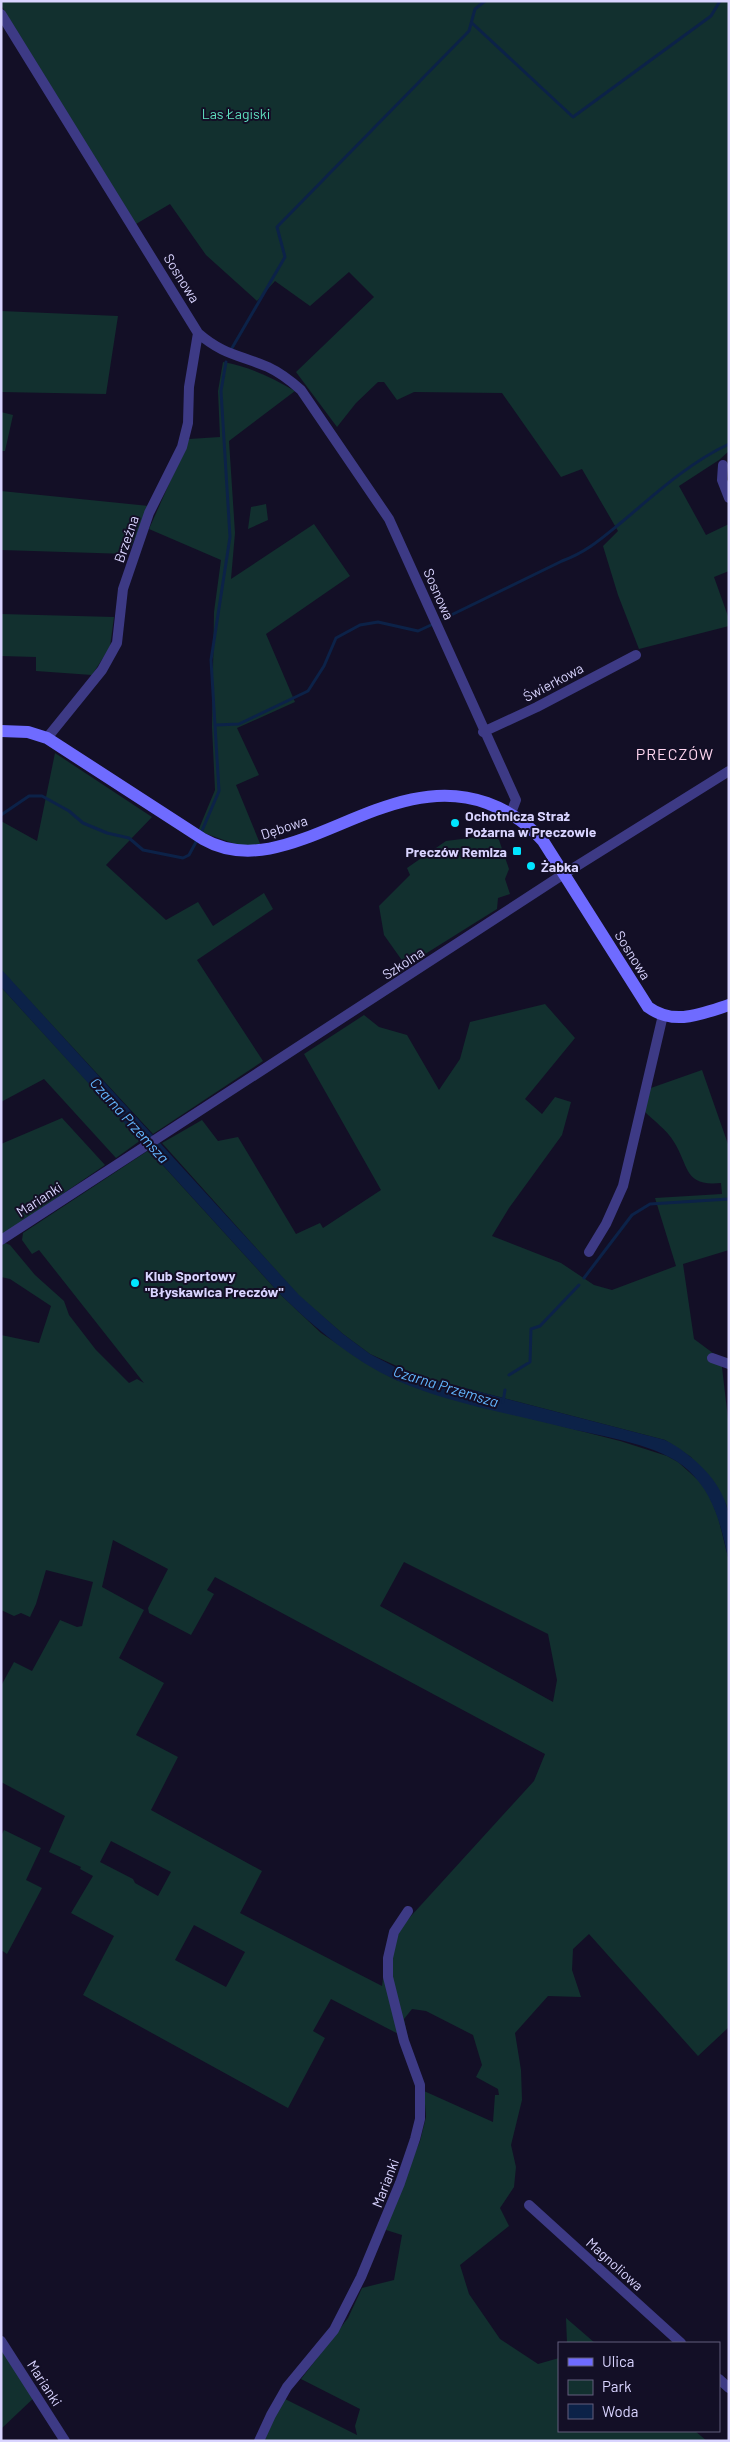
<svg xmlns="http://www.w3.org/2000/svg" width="730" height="2442" viewBox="0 0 730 2442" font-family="Barlow,sans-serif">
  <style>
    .green { fill: #12302f; fill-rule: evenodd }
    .water { fill: #0c2248 }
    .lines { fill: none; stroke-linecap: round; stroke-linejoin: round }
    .stream { stroke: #0c2248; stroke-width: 3 }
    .street { stroke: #3d3a85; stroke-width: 10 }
    .secondary { stroke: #6f6bff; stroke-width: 12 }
    .poi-dot { fill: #00e5ff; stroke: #130f26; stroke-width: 2 }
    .labels { text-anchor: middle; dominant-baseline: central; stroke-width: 4; stroke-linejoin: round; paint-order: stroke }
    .park-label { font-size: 14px; fill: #5fe0c0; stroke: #130f26 }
    .street-label { font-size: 14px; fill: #d9d4ff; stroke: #130f26 }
    .poi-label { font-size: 14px; font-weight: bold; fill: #d9d4ff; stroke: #130f26; text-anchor: start }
    .water-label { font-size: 15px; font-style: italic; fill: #62b6ff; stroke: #130f26 }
    .quarter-label { font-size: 16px; letter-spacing: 1px; fill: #ffd6f0; stroke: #130f26 }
  </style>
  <rect width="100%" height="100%" fill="#130f26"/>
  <path class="green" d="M1 1H729V451L719 460 679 486 706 535 729 524V571L714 577 729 619V626L639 649 618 595 603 546 618 531 582 469 561 477 502 393 414 392 397 400 384 382H378L356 403 337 427 296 372 374 297 349 272 310 306 275 281 257 301 206 255 170 204 136 224 1 5Z
    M1 311 118 316 106 394 1 392Z
    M223 362C250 367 271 377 295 391L229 441 235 533 231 579 314 524 350 576 266 634 295 702 237 728 259 775 236 785 261 846H241L198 831 215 790 212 727 214 612 221 560 149 529 189 439 220 437 218 391Z
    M1 412 13 415 5 451H1Z
    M1 491 149 506 128 554 1 550Z
    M266 504 268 520 248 529 251 507Z
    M1 614 114 617 110 647 92 675 36 671V657L1 656Z
    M55 753 152 817 106 865 166 920 198 902 213 926 264 893 273 909 197 960 263 1061 153 1134 1 970V821L37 841Z
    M493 835 499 840 509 869 505 879 510 894 498 898 497 909 406 966 384 935 379 906 410 875 407 868 446 841Z
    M1 987 141 1140 116 1158 44 1079 1 1102Z
    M545 1004 575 1038 525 1099 542 1114 555 1097 571 1102 562 1135 509 1208 492 1236 561 1263 594 1285 612 1290 676 1266 655 1198 722 1194 721 1183C684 1187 689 1166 674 1142 667 1130 653 1120 644 1111L648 1089 702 1070 729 1147V1250L683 1264 694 1339 721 1359 729 1427V1513L726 1504 691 1457 665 1440 419 1376 370 1354 343 1334 299 1296 162 1143 202 1120 218 1141 238 1137 296 1234 320 1223 323 1228 381 1190 304 1054 364 1015 379 1027 407 1035 439 1090 460 1059 470 1022Z
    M62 1118 105 1165 1 1236V1144Z
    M149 1150 281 1295 321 1333 371 1366 396 1380 443 1396 620 1441 667 1456 678 1462 698 1480 708 1492 718 1517 729 1561V2027L698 2056 589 1934 573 1949 572 1970 581 1997 548 1996 515 2033 521 2070 522 2100 511 2145 516 2167 514 2187 500 2208 509 2226 460 2265 469 2294 500 2339 538 2364 559 2358V2431H695L707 2441H264L276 2412 285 2399 357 2435 355 2426 360 2409 301 2379 348 2318 362 2288 394 2280 402 2235 383 2229 420 2141 426 2117 424 2091 493 2122 495 2095H499L498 2089 476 2077 482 2065 473 2035 426 2011 412 2009 404 2019 408 2039 331 1999 313 2031 325 2038 288 2108 83 1995 114 1936 71 1913 93 1876 80 1869 81 1867 49 1852 65 1816 1 1782V1686L14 1662 32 1671 60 1620 77 1627 82 1626 93 1582 46 1570 36 1604 30 1617 21 1613 14 1616 1 1610V1335L39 1343 51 1306 10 1279 1 1277V1246L5 1243 10 1245 35 1275 64 1301 69 1315 96 1350 129 1383 137 1379 144 1383 39 1250 32 1254 22 1240 23 1233ZM113 1540 168 1569 148 1608 149 1613 191 1635 214 1594 207 1590 215 1577 545 1754 534 1781 401 1927 387 1950 382 1986 240 1913 262 1871 151 1810 178 1757 136 1735 164 1683 119 1658 144 1610 102 1587ZM404 1562 548 1634 557 1680 553 1702 380 1606ZM111 1841 171 1872 158 1896 135 1883 133 1879 100 1862ZM194 1925 245 1952 226 1987 175 1960Z
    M4 1830 41 1848 26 1880 42 1888 7 1954 1 1950V1836Z
    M566 2318 595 2343H567Z
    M1 2335 39 2393 1 2429Z"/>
  <path class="water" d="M1 969 299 1295 343 1334 370 1354 399 1369 418 1376 665 1440C692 1454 721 1480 728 1511 730 1526 729 1546 729 1561 721 1527 715 1495 688 1470 660 1444 604 1437 567 1428 513 1414 446 1403 396 1380 352 1360 315 1328 281 1295L1 987Z"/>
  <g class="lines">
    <path class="stream" d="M472 23 573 117 711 16 720 1
      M232 348 285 257 277 227 469 31 475 9 485 1
      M443 619 562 561C587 552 602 538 623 521 655 494 690 462 729 444
      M216 725 239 724 308 691 324 666 336 638 360 625 378 622 418 631 431 625
      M1 815 29 796H42L69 811 83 823 107 833 129 838 143 850 183 858 189 855 196 842
      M201 833 219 791 211 660 230 537 221 391 226 362
      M584 1278 632 1215 650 1204 729 1199
      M509 1375 530 1362 531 1329 540 1326 579 1285
      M503 1402 505 1390"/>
    <path class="street" d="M1 14 198 333C223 355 240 355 268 367 281 373 291 381 301 390L389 519 516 800 511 813
      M723 465 722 480 729 498
      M483 732 537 707 636 655
      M47 738 102 670 117 643 123 589 149 513 182 447 188 423 189 387 198 333
      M1 1240 556 879 729 771
      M589 1252 606 1224 623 1186 663 1015
      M712 1358 729 1364
      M529 2205 681 2343
      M1 2341 65 2441
      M719 2379 729 2388
      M259 2441 271 2415 287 2387 334 2330 361 2277 400 2183 415 2139 420 2119V2085L404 2041 388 1977V1958L394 1932 408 1911"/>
    <path class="secondary" d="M1 731 28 732 47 738 203 839C288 888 384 765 487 803 509 811 527 823 543 841L648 1007C674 1026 701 1014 729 1005"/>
  </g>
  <g class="poi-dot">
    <circle cx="455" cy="823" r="5"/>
    <rect x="512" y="846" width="10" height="10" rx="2.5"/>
    <circle cx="531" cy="866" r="5"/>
    <circle cx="135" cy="1283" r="5"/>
  </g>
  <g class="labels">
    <g class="park-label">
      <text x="236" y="113">Las Łagiski</text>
    </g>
    <g class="street-label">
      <text transform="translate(182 278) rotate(58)">Sosnowa</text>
      <text transform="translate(126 539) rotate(-71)">Brzeźna</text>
      <text transform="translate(439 594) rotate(66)">Sosnowa</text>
      <text transform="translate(553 682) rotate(-28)">Świerkowa</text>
      <text transform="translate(284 827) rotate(-18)">Dębowa</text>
      <text transform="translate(633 955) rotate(58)">Sosnowa</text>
      <text transform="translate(403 963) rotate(-33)">Szkolna</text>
      <text transform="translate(39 1199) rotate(-33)">Marianki</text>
      <text transform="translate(385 2183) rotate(-69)">Marianki</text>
      <text transform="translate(615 2264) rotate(42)">Magnoliowa</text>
      <text transform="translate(45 2383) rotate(57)">Marianki</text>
    </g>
    <g class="poi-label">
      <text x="465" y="815">Ochotnicza Straż<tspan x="465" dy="16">Pożarna w Preczowie</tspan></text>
      <text x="507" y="851" text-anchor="end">Preczów Remiza</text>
      <text x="541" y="866">Żabka</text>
      <text x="145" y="1275">Klub Sportowy<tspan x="145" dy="16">"Błyskawica Preczów"</tspan></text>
    </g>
    <g class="water-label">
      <text transform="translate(130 1120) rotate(48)">Czarna Przemsza</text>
      <text transform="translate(446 1386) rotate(17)">Czarna Przemsza</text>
    </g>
    <g class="quarter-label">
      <text x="675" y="753">PRECZÓW</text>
    </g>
  </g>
  <rect width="730" height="2442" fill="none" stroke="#d9d4ff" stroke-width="5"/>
  <rect x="558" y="2342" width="162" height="90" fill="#130f26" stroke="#625e7d"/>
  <rect x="568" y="2358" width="25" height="8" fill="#6f6bff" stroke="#625e7d"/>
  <text x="602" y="2367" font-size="15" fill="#d9d4ff">Ulica</text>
  <rect x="568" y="2380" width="25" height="15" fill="#12302f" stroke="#625e7d"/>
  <text x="602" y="2392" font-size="15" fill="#d9d4ff">Park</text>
  <rect x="568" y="2404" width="25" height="15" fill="#0c2248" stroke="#625e7d"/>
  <text x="602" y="2417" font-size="15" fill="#d9d4ff">Woda</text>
</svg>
